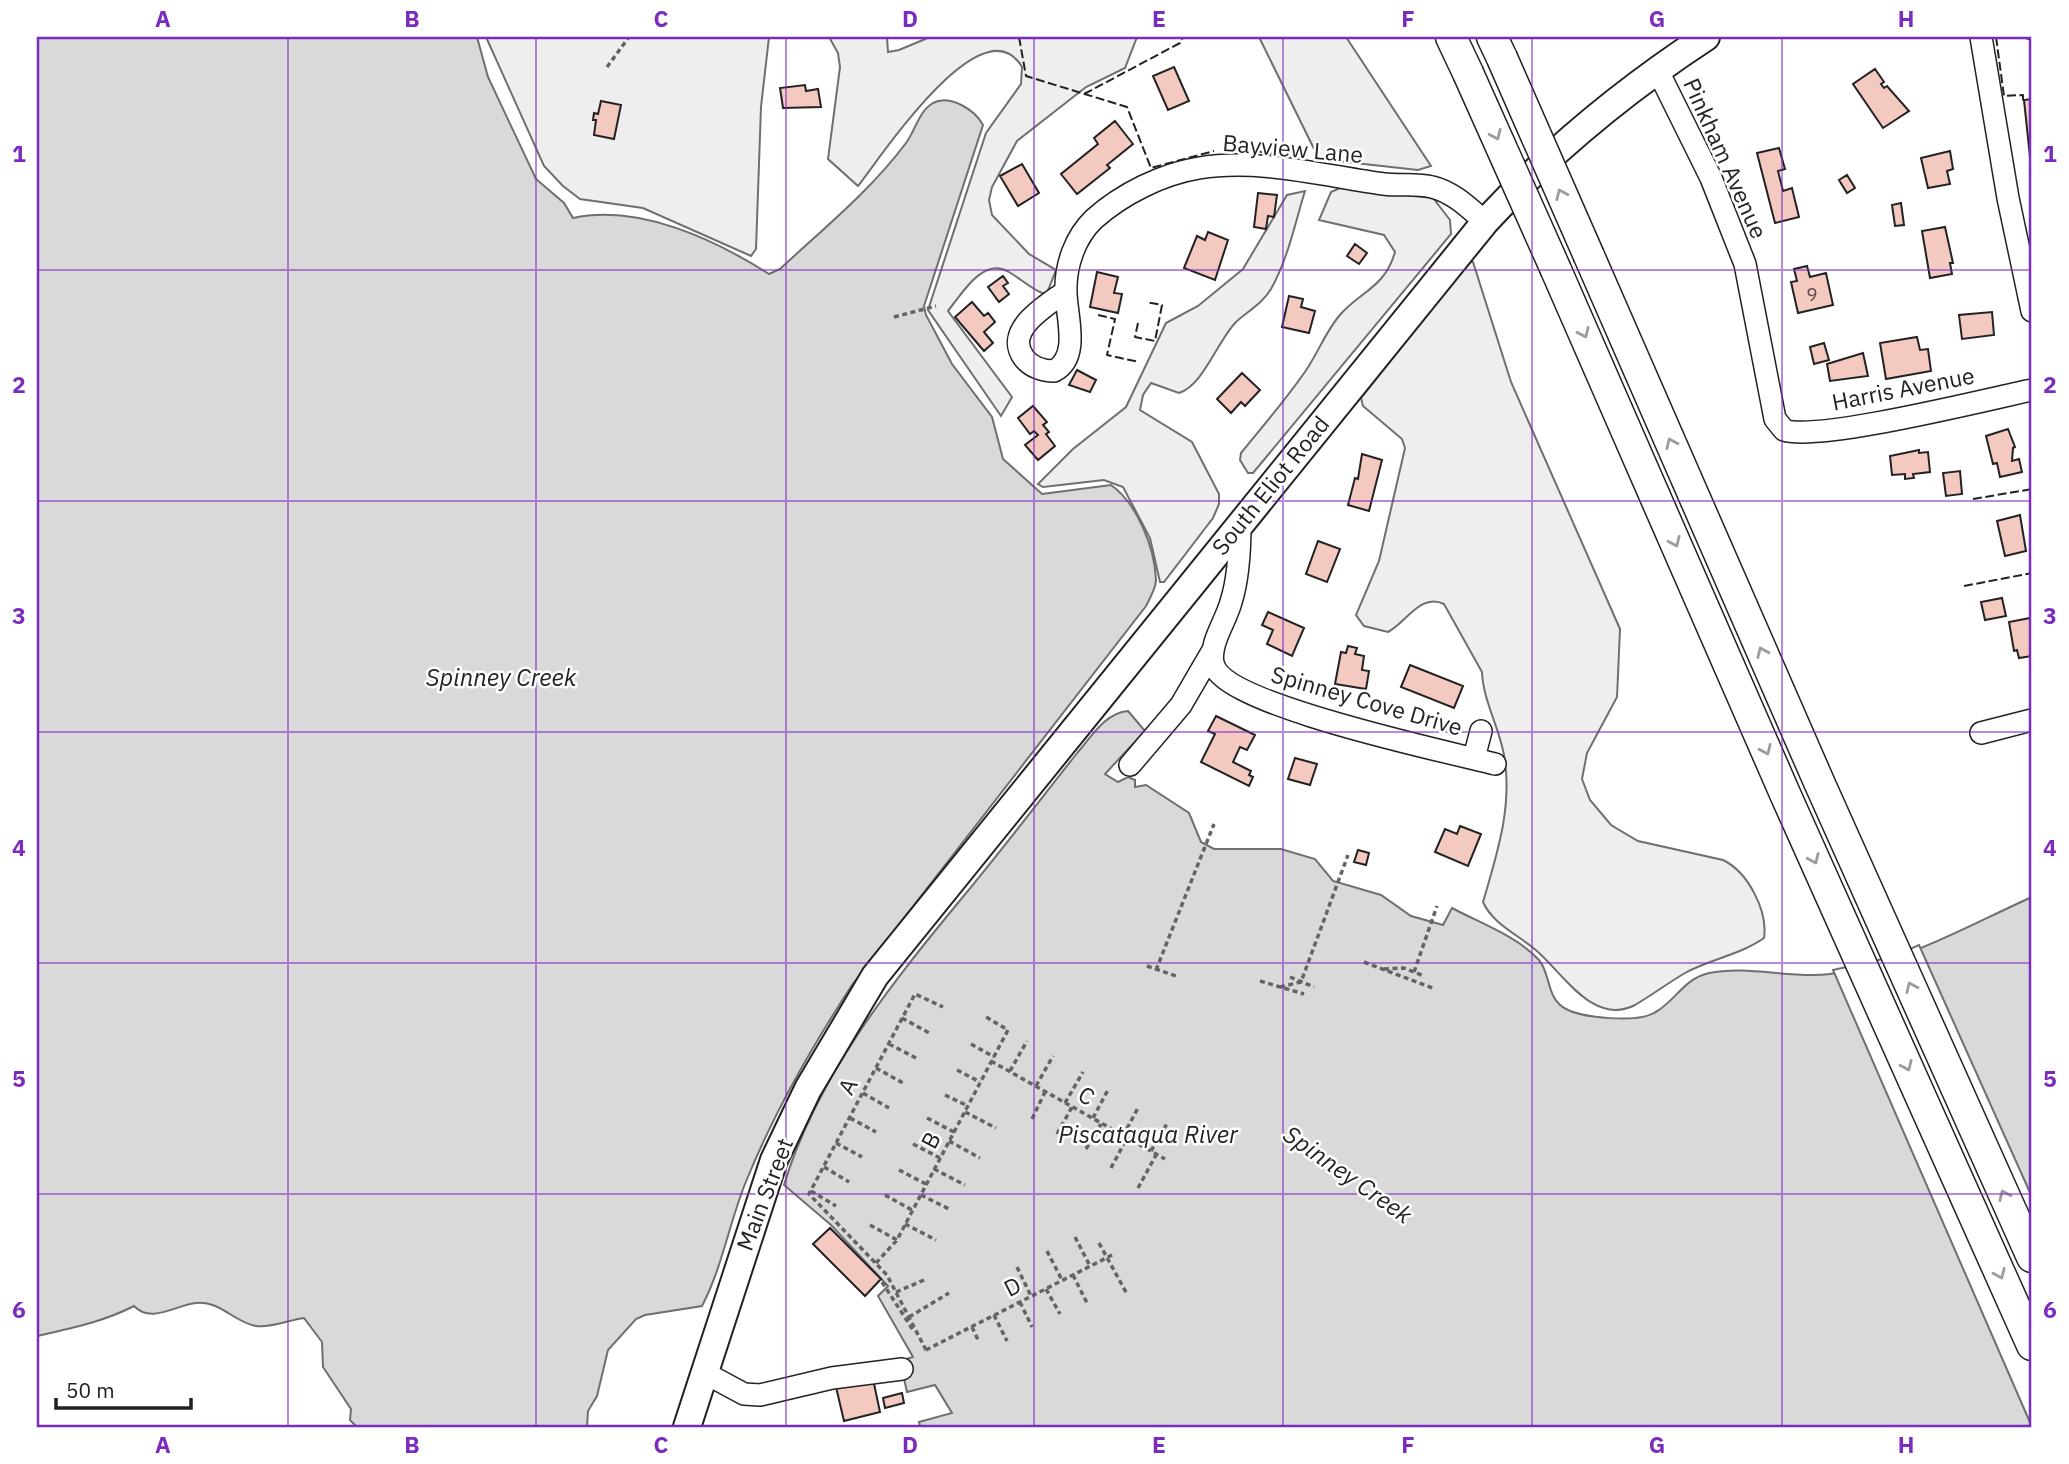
<svg xmlns="http://www.w3.org/2000/svg" width="2069" height="1464" viewBox="0 0 2069 1464" font-family="'IBM Plex Sans',sans-serif">
  <style>
    .green { fill: #eee; stroke: #6f6f6f; stroke-width: 2 }
    .water { fill: #d9d9d9; stroke: #6f6f6f; stroke-width: 2 }
    .pier { fill: #fff; stroke: #6f6f6f; stroke-width: 2 }
    .building { fill: #f3c9c0; stroke: #222; stroke-width: 2 }
    .lines { fill: none; stroke-linecap: round; stroke-linejoin: round }
    .minor-casing { stroke: #222; stroke-width: 24 }
    .major-casing { stroke: #222; stroke-width: 30 }
    .highway-casing { stroke: #222; stroke-width: 33 }
    .path { stroke: #646464; stroke-width: 3.5; stroke-dasharray: 5 3.5; stroke-linecap: butt }
    .minor { stroke: #fff; stroke-width: 21 }
    .major { stroke: #fff; stroke-width: 26 }
    .highway { stroke: #fff; stroke-width: 30 }
    .highway-bridge-casing { stroke: #222; stroke-width: 33; stroke-linecap: butt }
    .highway-bridge { stroke: #fff; stroke-width: 30 }
    .fence { stroke: #222; stroke-width: 2; stroke-dasharray: 9 3.5; stroke-linecap: butt }
    .oneway { stroke: #9c9c9c }
    .grid { fill: none; stroke: #7b2cbf; stroke-width: 2; stroke-opacity: 0.55 }
    .labels { text-anchor: middle; dominant-baseline: central; stroke-width: 5; stroke-linejoin: round; paint-order: stroke }
    .number-label { font-size: 19px; fill: #564c4a }
    .street-label { font-size: 23px; fill: #222; stroke: #fff }
    .water-label { font-size: 24px; font-style: italic; fill: #222; stroke: #fff }
    .neatline { fill: none; stroke: #7b2cbf; stroke-width: 2.5 }
    .grid-label { font-size: 23px; text-anchor: middle; font-weight: bold; fill: #7b2cbf }
  </style>
  <rect width="100%" height="100%" fill="#fff"/>
  <path class="green" d="M486 37H769L761 107 756 249 751 256 643 208 580 199 563 186 544 166Z
    M829 37H887L888 52 899 50 930 37H1137L1125 68 1086 87 1017 141 992 187 989 200 992 215 1029 254 1056 270 1047 293H1042C1030 288 1021 279 1009 272 983 256 961 295 948 311L1012 397 1001 416 928 310 986 133 1021 84 1022 67C983 1 881 157 858 186L828 159 840 67 838 53Z
    M1259 37H1346L1431 166 1418 170 1319 159Z
    M1340 188 1433 198 1450 220 1451 234 1253 473H1248L1240 460 1241 453C1262 427 1283 403 1302 376 1316 358 1324 334 1339 316 1359 292 1385 288 1395 252L1384 235 1319 220 1331 192Z
    M1305 191C1295 223 1288 259 1271 289 1262 304 1248 311 1236 322 1218 340 1203 386 1179 393L1151 383 1143 395 1140 410 1192 442 1219 494V504L1213 518 1164 582H1160L1150 538 1123 487 1104 480 1043 487 1038 484 1073 449 1126 407 1166 323 1198 306 1243 269 1287 195Z
    M1469 262H1473L1511 382 1620 629 1617 697 1587 753 1582 779 1590 800 1611 825 1638 841 1723 860C1748 872 1768 911 1764 938 1740 955 1710 959 1685 973 1668 983 1652 995 1635 1005 1594 1026 1564 975 1538 952 1521 936 1493 925 1483 902 1497 854 1513 806 1504 755 1499 727 1483 700 1482 672L1444 604C1420 593 1407 622 1388 632L1364 626 1356 615 1379 561 1405 448 1402 439 1363 406 1361 398Z"/>
  <path class="water" d="M37 37H477L488 77 536 179 564 203 573 218C639 204 714 239 769 274L780 269C823 229 871 190 906 143 915 131 919 111 933 103 950 94 975 110 983 125L924 306 926 315 952 364 992 417 1003 459 1042 494 1111 485C1137 503 1155 548 1156 580 1156 588 1150 598 1146 606L852 985C811 1048 773 1114 745 1184 729 1224 722 1268 702 1306L645 1315 636 1319 608 1350 597 1396 588 1411 587 1427H357L350 1420 351 1409 323 1367 322 1342 304 1318C289 1320 271 1328 256 1326 235 1323 220 1300 196 1303 176 1305 151 1324 134 1306 103 1322 71 1328 37 1336Z
    M1128 711 1145 731 1105 774 1118 782 1128 777 1135 780V787L1146 785 1189 813 1201 842 1214 849H1281L1315 859 1333 881 1381 895 1411 916 1443 925 1452 908C1480 923 1517 936 1539 960 1551 974 1546 999 1566 1009 1583 1018 1636 1023 1654 1013 1675 1002 1683 979 1709 973 1749 965 1790 979 1830 974 1903 964 1967 926 2032 897V1427H920L919 1422 952 1413 935 1385 907 1392 900 1361 913 1357 878 1296 888 1286 831 1225 784 1185C817 1076 891 984 962 898 1002 850 1039 801 1078 752 1092 736 1105 713 1128 711Z"/>
  <path class="pier" d="M1919 945 2032 1197V1427L1833 970 1892 957Z"/>
  <path class="building" d="M1174 67 1189 101 1168 110 1153 76Z
    M1875 69 1884 82 1881 84 1884 88 1887 86 1909 111 1883 128 1853 84Z
    M805 85 806 91 818 89 821 107 783 108 780 88Z
    M2032 99V157H2030L2024 100Z
    M601 101 621 105 614 139 594 135 596 120H593L594 113 598 114Z
    M1115 121 1133 144 1107 165 1110 168 1077 194 1061 174 1098 144 1094 138Z
    M1779 148 1785 169 1778 171 1783 191 1792 188 1799 217 1775 223 1757 153Z
    M1950 151 1953 169 1947 171 1950 184 1928 188 1921 158Z
    M1022 164 1039 193 1018 206 1000 176Z
    M1847 175 1855 188 1847 193 1839 180Z
    M1258 193 1277 195 1274 217 1268 216 1266 229 1254 227Z
    M1901 203 1904 225 1895 226 1892 205Z
    M1945 227 1953 263H1950L1952 274 1930 278 1922 231Z
    M1208 232 1228 240 1215 280 1184 268 1197 236 1205 240Z
    M1355 244 1367 253 1359 264 1347 256Z
    M1807 266 1810 277 1826 273 1833 305 1798 313 1791 282 1797 281 1794 269Z
    M1097 272 1118 277 1114 293 1122 294 1118 313 1090 307Z
    M1003 276 1008 283 1003 286 1009 294 999 302 988 287Z
    M1289 296 1303 299 1301 307 1315 311 1309 333 1282 327Z
    M972 302 984 316 988 313 995 322 984 332 993 343 984 351 955 317Z
    M1992 312 1994 335 1962 339 1959 315Z
    M1917 337 1920 350 1928 349 1931 371 1886 379 1880 343Z
    M1824 343 1829 360 1814 364 1810 347Z
    M1863 353 1868 376 1830 381 1827 364Z
    M1077 370 1096 380 1090 392 1069 385Z
    M1242 373 1260 390 1245 406 1241 402 1231 413 1217 399Z
    M1033 406 1047 422 1043 425 1049 432 1046 434 1055 446 1038 460 1025 445 1038 435 1034 431 1030 434 1018 418Z
    M2008 429 2015 447 2013 448 2012 461 2019 459 2022 472 2000 477 1997 463 1993 464 1986 436Z
    M1919 450V453L1928 452 1930 472 1913 474 1914 478 1905 479V474L1892 475 1890 456Z
    M1362 454 1382 460 1369 511 1348 505 1355 478 1358 479Z
    M1960 471 1962 494 1946 496 1943 473Z
    M2020 515 2026 551 2005 556 1997 521Z
    M1318 541 1340 549 1327 582 1306 574Z
    M2002 598 2006 616 1985 620 1981 602Z
    M1268 612 1304 628 1292 656 1267 644 1273 630 1262 625Z
    M2030 618 2032 656 2019 658 2017 650 2014 651 2009 622Z
    M1348 646 1357 648 1355 654 1364 656 1362 670 1369 671 1366 689 1335 684 1341 652 1346 653Z
    M1410 665 1463 686 1454 708 1401 687Z
    M1216 716 1255 735 1247 750 1240 747 1233 762 1251 771 1249 775 1253 777 1249 786 1201 762 1215 734 1208 731Z
    M1295 758 1317 764 1310 785 1288 779Z
    M1460 826 1481 834 1468 866 1435 852 1445 829 1457 834Z
    M1358 850 1369 853 1366 865 1354 862Z
    M830 1228 881 1279 865 1296 813 1244Z
    M873 1379 880 1412 844 1421 836 1387Z
    M902 1393 904 1403 885 1408 883 1398Z"/>
  <g class="lines">
    <defs>
      <path id="minor" d="M1981 37 2008 198 2032 311
        M1657 69 1711 178 1745 264 1775 419 1784 430C1817 442 1988 399 2032 390
        M1066 291C1048 305 1003 329 1024 358 1031 367 1043 371 1054 371 1081 357 1066 315 1066 292 1065 266 1075 237 1094 219 1122 194 1162 174 1199 168 1259 158 1325 176 1384 184 1400 186 1417 183 1432 187 1453 192 1469 208 1485 222
        M1240 523C1240 549 1239 577 1231 602 1226 621 1209 644 1213 663 1221 705 1450 752 1495 764
        M1981 733 2032 720
        M1474 758 1481 731
        M1130 765 1181 705 1213 650
        M705 1373 744 1394 760 1395 832 1378 902 1369"/>
      <path id="major" d="M687 1427 774 1160 808 1089 875 976 1485 222C1551 151 1625 90 1706 37"/>
      <path id="highway" d="M1451 37 1468 73
        M1492 37 1502 58
        M1589 256 1819 782 2032 1257
        M1556 270 1786 796 2032 1345"/>
    </defs>
    <use href="#minor" class="minor-casing"/>
    <use href="#major" class="major-casing"/>
    <use href="#highway" class="highway-casing"/>
    <path class="path" d="M607 67 629 37
      M894 317 936 306
      M1364 962 1435 989
      M1147 966 1176 976
      M1384 969 1404 968 1424 976
      M1156 970 1214 824
      M1414 972 1437 906
      M1290 977 1314 987
      M1260 981 1304 994
      M1280 987 1301 982 1348 855
      M902 1018 931 1034
      M889 1044 916 1058
      M971 1044 994 1057
      M991 1061 1165 1159
      M876 1068 903 1083
      M957 1070 980 1082
      M1010 1071 1027 1041
      M1036 1086 1053 1056
      M863 1093 889 1108
      M945 1095 968 1106
      M1065 1103 1083 1072
      M965 1112 996 1128
      M850 1118 876 1132
      M927 1118 954 1132
      M1093 1118 1109 1088
      M1032 1119 1045 1092
      M1057 1134 1072 1107
      M1123 1136 1139 1106
      M949 1141 980 1158
      M836 1143 862 1157
      M913 1144 940 1158
      M1086 1149 1101 1124
      M1151 1151 1168 1122
      M824 1167 849 1182
      M1111 1168 1127 1138
      M934 1169 965 1185
      M899 1170 926 1184
      M1138 1188 1156 1155
      M811 1191 836 1206
      M885 1195 912 1210
      M921 1195 951 1210
      M905 1224 936 1240
      M870 1225 897 1240
      M1075 1237 1090 1266
      M1099 1243 1127 1294
      M1047 1251 1062 1280
      M876 1263 897 1240 1008 1030 986 1017
      M1017 1267 1031 1296
      M1073 1275 1087 1303
      M882 1282 913 1330
      M1046 1289 1060 1314
      M896 1292 924 1280
      M1020 1302 1032 1327
      M994 1315 1007 1341
      M909 1317 949 1293
      M972 1327 979 1342
      M926 1350 887 1275 809 1194 915 994 943 1007
      M926 1350 1114 1254"/>
    <use href="#minor" class="minor"/>
    <use href="#major" class="major"/>
    <use href="#highway" class="highway"/>
    <defs>
      <path id="highway-bridge" d="M1502 58 1589 256
        M1468 73 1556 270"/>
    </defs>
    <use href="#highway-bridge" class="highway-bridge-casing"/>
    <use href="#highway-bridge" class="highway-bridge"/>
    <path class="fence" d="M1019 37 1026 76 1127 107 1151 168 1214 151
      M1996 37 2004 96 2023 95V103
      M2022 37 2032 40
      M1084 94 1180 43 1183 37
      M1244 149 1286 156
      M1098 315 1115 319 1107 355 1139 362
      M1138 323 1135 337 1155 341 1162 305 1146 302
      M1973 499 2032 489
      M1964 586 2032 573"/>
  </g>
  <defs><path id="oneway-chevron" d="M-2-3.5L2.5 0L-2 3.5" fill="none" stroke-width="1.6" stroke-linecap="round" stroke-linejoin="round" transform="scale(1.75)"/></defs>
  <g class="oneway">
    <use href="#oneway-chevron" transform="translate(1496 135) rotate(66)"/>
    <use href="#oneway-chevron" transform="translate(1561 194) rotate(-114)"/>
    <use href="#oneway-chevron" transform="translate(1584 333) rotate(66)"/>
    <use href="#oneway-chevron" transform="translate(1671 443) rotate(-114)"/>
    <use href="#oneway-chevron" transform="translate(1675 542) rotate(66)"/>
    <use href="#oneway-chevron" transform="translate(1762 652) rotate(-114)"/>
    <use href="#oneway-chevron" transform="translate(1766 750) rotate(66)"/>
    <use href="#oneway-chevron" transform="translate(1814 859) rotate(66)"/>
    <use href="#oneway-chevron" transform="translate(1911 987) rotate(-114)"/>
    <use href="#oneway-chevron" transform="translate(1907 1066) rotate(66)"/>
    <use href="#oneway-chevron" transform="translate(2004 1195) rotate(-114)"/>
    <use href="#oneway-chevron" transform="translate(2000 1274) rotate(66)"/>
  </g>
  <path class="grid" d="M288 37V1427M536 37V1427M786 37V1427M1034 37V1427M1283 37V1427M1532 37V1427M1782 37V1427M37 270H2032M37 501H2032M37 732H2032M37 963H2032M37 1194H2032"/>
  <g class="labels">
    <g class="number-label">
      <text x="1812" y="294">9</text>
    </g>
    <g class="street-label">
      <text transform="translate(1293 148) rotate(5)">Bayview Lane</text>
      <text transform="translate(1726 158) rotate(66)">Pinkham Avenue</text>
      <text transform="translate(1903 388) rotate(-11)">Harris Avenue</text>
      <text transform="translate(1270 485) rotate(-51)">South Eliot Road</text>
      <text transform="translate(1367 700) rotate(16)">Spinney Cove Drive</text>
      <text transform="translate(847 1086) rotate(-62)">A</text>
      <text transform="translate(1087 1095) rotate(30)">C</text>
      <text transform="translate(930 1140) rotate(-62)">B</text>
      <text transform="translate(764 1194) rotate(-69)">Main Street</text>
      <text transform="translate(1012 1286) rotate(-27)">D</text>
    </g>
    <g class="water-label">
      <text x="501" y="677">Spinney Creek</text>
      <text x="1148" y="1134">Piscataqua River</text>
      <text transform="translate(1348 1174) rotate(35)">Spinney Creek</text>
    </g>
  </g>
  <rect width="2069" height="1464" fill="none" stroke="#ffffff" stroke-width="77"/>
  <path d="M56 1398v10h135v-10" fill="none" stroke="#222222" stroke-width="3.5"/>
  <text x="66" y="1398" font-size="21" fill="#222222" stroke="#ffffff" stroke-width="5" paint-order="stroke">50 m</text>
  <rect x="38" y="38" width="1992" height="1388" class="neatline"/>
  <g class="grid-label">
    <text x="163" y="27">A</text>
    <text x="412" y="27">B</text>
    <text x="661" y="27">C</text>
    <text x="910" y="27">D</text>
    <text x="1159" y="27">E</text>
    <text x="1408" y="27">F</text>
    <text x="1657" y="27">G</text>
    <text x="1906" y="27">H</text>
    <text x="19" y="162">1</text>
    <text x="2050" y="162">1</text>
    <text x="19" y="393">2</text>
    <text x="2050" y="393">2</text>
    <text x="19" y="624">3</text>
    <text x="2050" y="624">3</text>
    <text x="19" y="856">4</text>
    <text x="2050" y="856">4</text>
    <text x="19" y="1087">5</text>
    <text x="2050" y="1087">5</text>
    <text x="19" y="1318">6</text>
    <text x="2050" y="1318">6</text>
    <text x="163" y="1453">A</text>
    <text x="412" y="1453">B</text>
    <text x="661" y="1453">C</text>
    <text x="910" y="1453">D</text>
    <text x="1159" y="1453">E</text>
    <text x="1408" y="1453">F</text>
    <text x="1657" y="1453">G</text>
    <text x="1906" y="1453">H</text>
  </g>
</svg>
